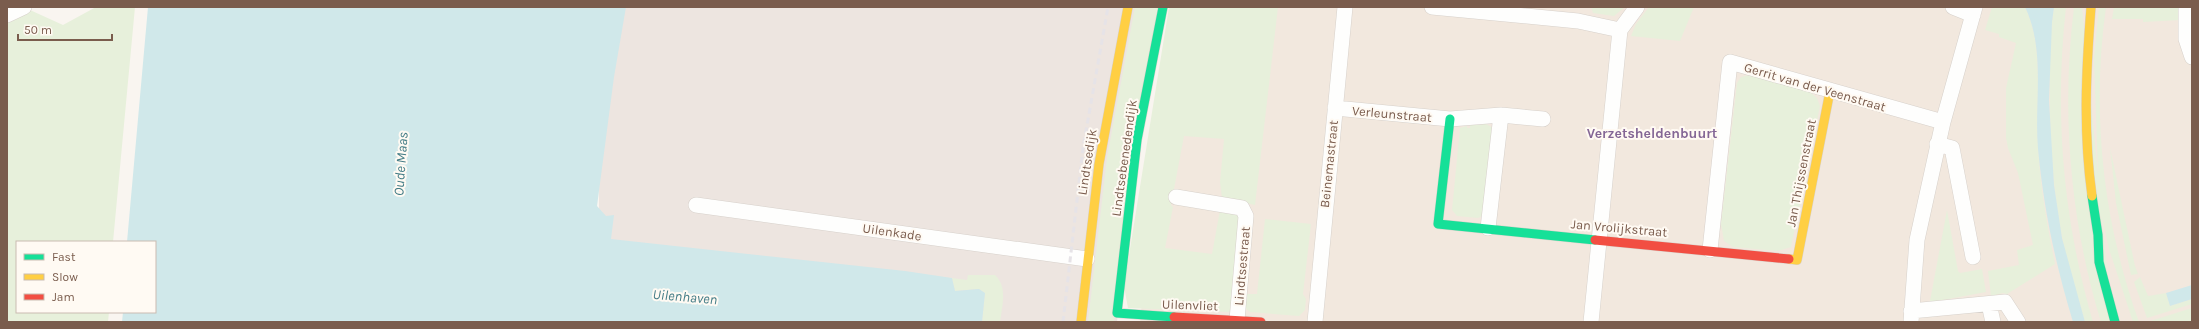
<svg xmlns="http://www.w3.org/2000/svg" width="2199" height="329" viewBox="0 0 2199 329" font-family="Karla,sans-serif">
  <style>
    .residential { fill: #f2e8de }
    .industrial { fill: #ede5e0 }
    .green { fill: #e7f0db }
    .water { fill: #d0e8ea }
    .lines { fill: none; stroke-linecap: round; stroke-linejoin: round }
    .street-casing { stroke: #d7d1cb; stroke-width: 16 }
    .fast-casing { stroke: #d9d2cb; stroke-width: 10 }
    .slow-casing { stroke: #d9d2cb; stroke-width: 10 }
    .jam-casing { stroke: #d9d2cb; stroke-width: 10 }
    .street { stroke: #fefefd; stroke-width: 15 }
    .fast { stroke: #16e098; stroke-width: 9 }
    .slow { stroke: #ffcf43; stroke-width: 9 }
    .jam { stroke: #f24e42; stroke-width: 9 }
    .rail { stroke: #e6e3e7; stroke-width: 3; stroke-dasharray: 6 4; stroke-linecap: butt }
    .labels { text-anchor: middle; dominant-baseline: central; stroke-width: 4; stroke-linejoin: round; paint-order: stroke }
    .street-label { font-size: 13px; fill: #7a5c4d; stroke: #fffaf3 }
    .neighbourhood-label { font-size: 14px; font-weight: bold; fill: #846695; stroke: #fffaf3 }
    .water-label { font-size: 14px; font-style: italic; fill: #437c86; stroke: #fffaf3 }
  </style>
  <rect width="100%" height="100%" fill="#f9f5f0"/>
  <path class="residential" d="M1173 7H2192V322H1140Z"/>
  <path class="industrial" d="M612 7H1152L1117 322H599V68Z"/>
  <path class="green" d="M96 7H135L113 242H17V312H109L108 322H7V21L30 10 63 25Z
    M1135 7H1160L1114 322H1088L1107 158Z
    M1169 7H1278L1255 205 1222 198 1220 182 1224 139 1184 136 1171 205 1173 207 1165 248 1212 254 1220 210 1238 212 1242 217 1231 309 1229 312 1128 308 1124 286Z
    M1591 7H1625L1614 16 1593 13Z
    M1649 7H1694L1680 41 1631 36 1636 24Z
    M1992 7H2025C2045 48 2035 102 2038 146 2040 185 2047 225 2055 264L2007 294 2003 293 1991 296 1988 271 2019 265 2017 250 2033 245 2018 173 2008 148 2006 138V88L2016 43 1999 37V34L1985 30Z
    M2054 7H2066C2054 114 2063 219 2093 322H2085C2077 294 2068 266 2062 237 2052 184 2049 130 2050 77 2050 53 2050 30 2054 7Z
    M2074 7H2082L2112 322H2101C2070 221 2061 112 2074 7Z
    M2099 7H2106C2091 113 2103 222 2139 322H2133L2109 249 2099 204 2094 58Z
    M2114 7H2183L2181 20 2143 22V19H2112Z
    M1749 75 1810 92 1817 98 1820 106 1791 247 1778 251 1733 247 1724 241 1721 224 1737 83 1741 77Z
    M1486 124 1493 128 1482 216 1478 218 1457 216 1452 210 1460 128 1467 126V128H1470V125Z
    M2110 148 2135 266 2138 274 2131 275 2116 203Z
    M1947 210 1958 271 1960 273 1982 269 1986 292 1932 302 1930 301Z
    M1265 219 1311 224 1303 294 1306 299 1305 310 1299 316 1250 312 1245 308V294H1257Z
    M968 275H995C1008 287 1002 306 1000 322H982L985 293 979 289 955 291 952 278 967 280Z
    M2140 277 2148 296 2166 293 2170 306 2192 299V304L2147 318 2134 282Z
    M2192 308V322H2147Z"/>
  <path class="water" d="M148 7H626L614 77 597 206 606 216 614 215 611 239 905 271 952 278 955 291 979 289 985 293 982 322H122L123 312H155V242H127Z
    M2025 7H2054L2052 22 2049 100 2054 185 2062 238 2085 322H2073C2055 262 2044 211 2038 149 2034 102 2046 51 2025 7Z
    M2192 285V299L2170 306 2166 293Z"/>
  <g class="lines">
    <defs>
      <path id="street" d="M1432 7 1578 21 1620 30
        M1953 7 1973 15
        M2186 7V39L2192 57
        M7 15 24 7
        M1620 30 1637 7
        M1335 108 1450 119 1501 115 1543 119
        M1937 144 1952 148 1973 257
        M1176 197 1242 208 1246 216 1237 320
        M696 205 1087 259
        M1488 228 1501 115
        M1710 250 1730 62 1943 122
        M1989 304 1993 322
        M1911 311 2005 302 2018 322
        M1315 322 1345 7
        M1591 322 1620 30
        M1911 322 1917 240 1943 122 1975 7"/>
      <path id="fast" d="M1163 7 1137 140 1117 313 1174 317
        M1450 119 1438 224 1595 240
        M2092 196 2098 235 2099 262 2115 322"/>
      <path id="slow" d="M2091 7C2086 71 2083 131 2092 196
        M1789 259 1797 260 1830 91
        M1081 322 1099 164 1128 7"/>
      <path id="jam" d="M1595 240 1789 259
        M1174 317 1261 322"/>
    </defs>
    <use href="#street" class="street-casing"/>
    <use href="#fast" class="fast-casing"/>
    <use href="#slow" class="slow-casing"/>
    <use href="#jam" class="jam-casing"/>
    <use href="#street" class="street"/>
    <use href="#fast" class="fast"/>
    <use href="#slow" class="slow"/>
    <use href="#jam" class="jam"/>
    <path class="rail" d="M1063 322 1083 148 1108 7"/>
  </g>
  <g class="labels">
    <g class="street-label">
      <text transform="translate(1815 87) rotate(16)">Gerrit van der Veenstraat</text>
      <text transform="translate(1392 114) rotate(5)">Verleunstraat</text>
      <text transform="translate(1124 158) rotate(-82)">Lindtsebenedendijk</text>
      <text transform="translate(1087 162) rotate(-81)">Lindtsedijk</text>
      <text transform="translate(1329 164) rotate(-84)">Beinemastraat</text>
      <text transform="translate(1801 173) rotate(-79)">Jan Thijssenstraat</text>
      <text transform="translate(1619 228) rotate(5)">Jan Vrolijkstraat</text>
      <text transform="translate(892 232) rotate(8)">Uilenkade</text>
      <text transform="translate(1242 266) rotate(-85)">Lindtsestraat</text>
      <text transform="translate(1190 305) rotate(2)">Uilenvliet</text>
    </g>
    <g class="neighbourhood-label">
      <text x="1652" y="133">Verzetsheldenbuurt</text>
    </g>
    <g class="water-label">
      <text transform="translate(401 164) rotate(-86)">Oude Maas</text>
      <text transform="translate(685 297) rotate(5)">Uilenhaven</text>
    </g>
  </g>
  <rect width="2199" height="329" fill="none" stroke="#7a5c4d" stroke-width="16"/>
  <rect x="16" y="241" width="140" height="72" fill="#fffaf3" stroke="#cabbb1"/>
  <rect x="24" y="254" width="20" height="6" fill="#16e098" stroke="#cabbb1"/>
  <text x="52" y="261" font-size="12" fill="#7a5c4d">Fast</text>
  <rect x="24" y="274" width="20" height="6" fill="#ffcf43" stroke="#cabbb1"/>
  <text x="52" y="281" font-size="12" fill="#7a5c4d">Slow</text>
  <rect x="24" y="294" width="20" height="6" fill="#f24e42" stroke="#cabbb1"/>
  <text x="52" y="301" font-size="12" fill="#7a5c4d">Jam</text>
  <path d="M18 34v6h94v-6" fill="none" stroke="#7a5c4d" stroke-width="2"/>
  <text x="24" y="34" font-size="12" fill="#7a5c4d" stroke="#fffaf3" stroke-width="3" paint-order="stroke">50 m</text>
</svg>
